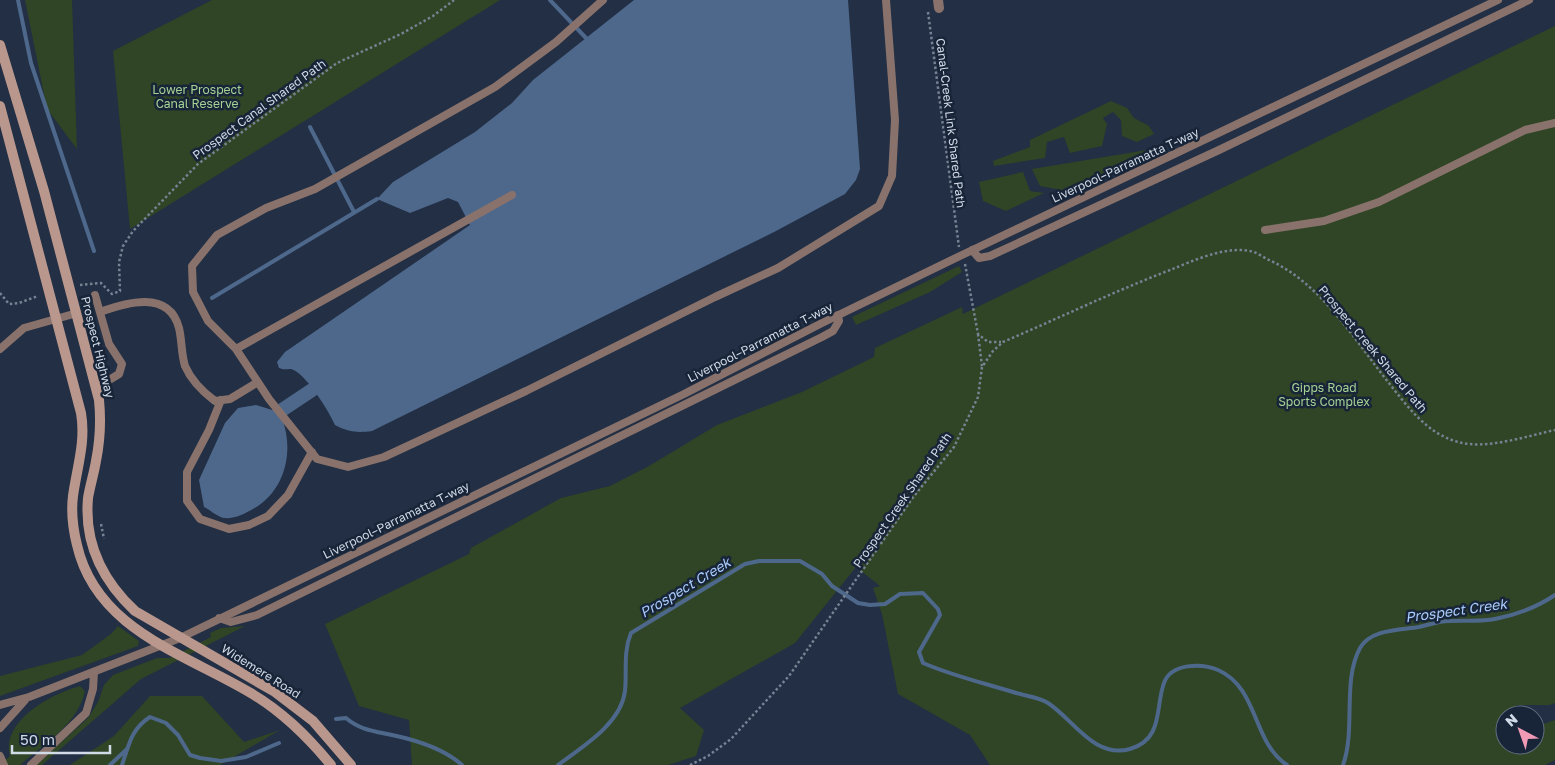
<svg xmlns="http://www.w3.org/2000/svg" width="1555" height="765" viewBox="0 0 1555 765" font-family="'Golos Text',sans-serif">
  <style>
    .green { fill: #2f4525 }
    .water { fill: #4e688c }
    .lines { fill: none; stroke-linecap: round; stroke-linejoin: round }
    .stream { stroke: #4e688c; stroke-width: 4 }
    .canal { stroke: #4e688c; stroke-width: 14 }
    .path { stroke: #778293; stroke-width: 2.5; stroke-dasharray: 2.5 2.5; stroke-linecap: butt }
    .lane { stroke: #88726b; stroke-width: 8 }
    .street { stroke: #88726b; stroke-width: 10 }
    .secondary { stroke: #ba978c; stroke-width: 10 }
    .labels { text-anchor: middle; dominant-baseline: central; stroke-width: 5; stroke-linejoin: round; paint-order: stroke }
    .park-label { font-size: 12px; fill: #a6d294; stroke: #182539 }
    .street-label { font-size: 12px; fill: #d1dae7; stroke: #182539 }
    .water-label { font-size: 14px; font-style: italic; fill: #aaccfc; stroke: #182539 }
  </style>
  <rect width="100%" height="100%" fill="#222f44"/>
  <path class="green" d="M25 0H72L77 149 47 109Z
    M212 0H500L130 229 113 51Z
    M1555 26V703L1550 705H1516L1524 715H1505V745H1535V727L1555 720V760L1545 765H990L970 735 898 694 882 614 873 588 880 586 856 567 795 643 680 708 704 730 696 756 668 765H412L409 720 359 706 325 624 469 554 471 548 561 498 610 486 649 466 717 425 802 392 874 357 875 348 962 307 963 314Z
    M1111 101 1127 108 1134 118 1149 126 1154 134 1137 142 1122 136 1121 120 1113 112 1103 118 1107 124 1102 146 1070 153 1064 137 1047 142 1045 158 994 166 993 161 1030 147V140Z
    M1159 148 1066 191 1040 186 1032 169Z
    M1023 172 1030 191 1044 193 1006 211 983 201 979 182Z
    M959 266 962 272 930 292 856 325 852 317Z
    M118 626 139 641 138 646 0 696V676L82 655 111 634Z
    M245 626 141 679 42 765H36L88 718 98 702 104 685 113 675 157 658H170L211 637 210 633 221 628Z
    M80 686 85 691C78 724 44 744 20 765H0L10 756C0 721 53 693 80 686Z
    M150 696H202L244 742 280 730 220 765H70L114 736Z"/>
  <path class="water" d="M634 0H848L860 169 856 180 845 194 776 231 372 431C357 433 348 432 335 425 330 413 305 372 291 369 286 369 284 370 279 368L277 362 285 352 470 225 458 202 448 198 410 213 377 199 393 182 475 132 512 103 533 80Z
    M256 405 279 412C296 445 287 491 253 509 244 514 235 519 224 518 218 517 210 510 204 507L199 480 225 423 238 408Z"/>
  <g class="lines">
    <path class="stream" d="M18 0 31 63 94 251
      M550 0 586 38
      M310 127 354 212
      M212 298 377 199
      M336 719 346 718C360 730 374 731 392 735 416 740 443 748 462 765
      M110 765 127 749
      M122 765C129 745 131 729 150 717L166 723 178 735 190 755 200 758 221 761 246 757 279 743
      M558 765C582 747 621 724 625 691 627 672 623 652 631 633L745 564 759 561H800L822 574 832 586 858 603 870 605 885 604 900 594 923 593 938 609 940 615 919 652 923 663C953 676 984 683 1016 693 1026 696 1039 697 1048 703 1074 720 1094 759 1130 749 1164 739 1155 707 1164 683 1171 663 1202 663 1218 670 1259 688 1252 742 1287 765
      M1343 765C1356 729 1342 681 1360 648 1371 629 1400 630 1419 627 1429 625 1439 621 1449 621 1465 620 1480 622 1495 619 1516 615 1537 607 1555 595"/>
    <path class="canal" d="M279 412 312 390"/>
    <path class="path" d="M928 12 959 247
      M965 264 978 334 988 342H1001
      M80 285 101 283 112 294 120 291 119 262 123 246 133 231 198 164 337 63 401 34 433 16 454 0
      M0 293 9 304 19 303 38 296
      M978 334 982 366
      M102 352 103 366
      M101 524 104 539
      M690 765 708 756 731 739 789 676 914 496 954 447 978 397 982 367 993 351 1003 342C1059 318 1113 292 1170 270 1193 261 1224 246 1250 251 1257 252 1264 258 1271 261 1321 284 1354 339 1388 382 1408 407 1426 433 1458 442 1486 450 1527 436 1555 430"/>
    <path class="lane" d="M603 0 556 42 495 87 315 189 266 208 217 235 192 266 193 292 208 321 236 349 269 399 317 459 348 467 384 457 526 391 715 297 778 268 879 206 892 176 895 120 886 0
      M1265 230 1324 221 1379 202 1525 130 1555 123
      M972 250 979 258 990 256 1219 150 1529 0
      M95 295 109 344 122 364 119 374 96 388
      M100 312C125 303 169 289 179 328 182 340 181 353 185 366 191 380 203 392 215 401L230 399 258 382
      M0 349 24 328 77 313
      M236 349 512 195
      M221 400 209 430 187 472V501L200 519 229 529 249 525 268 516 288 495 312 452
      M219 618 231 622 257 615 822 337 833 331 839 321 838 315
      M0 705 29 697 180 638 684 394 820 324 962 255 1498 0
      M0 728 25 700
      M0 756 4 765
      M31 765 86 713 93 689 94 672"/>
    <path class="street" d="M938 0 939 8"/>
    <path class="secondary" d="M0 45 44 191 99 400C101 420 100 441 96 461 94 473 90 486 88 498 84 543 103 581 135 611L275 692 313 721 351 765
      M0 106 81 413C86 442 77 467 73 496 71 512 73 529 77 545 96 629 183 653 249 692 282 711 307 736 331 765"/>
  </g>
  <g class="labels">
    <g class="park-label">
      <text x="197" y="89">Lower Prospect<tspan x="197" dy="14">Canal Reserve</tspan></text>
      <text x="1324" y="387">Gipps Road<tspan x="1324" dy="14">Sports Complex</tspan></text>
    </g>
    <g class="street-label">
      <text transform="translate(259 109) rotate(-36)">Prospect Canal Shared Path</text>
      <text transform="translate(951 123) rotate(83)">Canal-Creek Link Shared Path</text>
      <text transform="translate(1125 165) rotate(-25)">Liverpool–Parramatta T-way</text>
      <text transform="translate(760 342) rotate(-27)">Liverpool–Parramatta T-way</text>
      <text transform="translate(98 347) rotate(76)">Prospect Highway</text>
      <text transform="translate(1373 349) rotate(50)">Prospect Creek Shared Path</text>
      <text transform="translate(902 500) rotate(-55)">Prospect Creek Shared Path</text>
      <text transform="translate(396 520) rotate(-26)">Liverpool–Parramatta T-way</text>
      <text transform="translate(261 671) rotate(32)">Widemere Road</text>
    </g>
    <g class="water-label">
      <text transform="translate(685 587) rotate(-31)">Prospect Creek</text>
      <text transform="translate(1456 610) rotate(-8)">Prospect Creek</text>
    </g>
  </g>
  <g transform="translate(1520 730) rotate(319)"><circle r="24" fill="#182539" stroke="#626d7f"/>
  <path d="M0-4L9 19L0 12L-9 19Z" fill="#f09ab6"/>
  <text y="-8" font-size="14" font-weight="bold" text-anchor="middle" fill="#d1dae7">N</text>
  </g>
  <path d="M12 745v8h98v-8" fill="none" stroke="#d1dae7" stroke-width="2.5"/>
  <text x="20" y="745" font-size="15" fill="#d1dae7" stroke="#182539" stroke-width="4" paint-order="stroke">50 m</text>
</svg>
